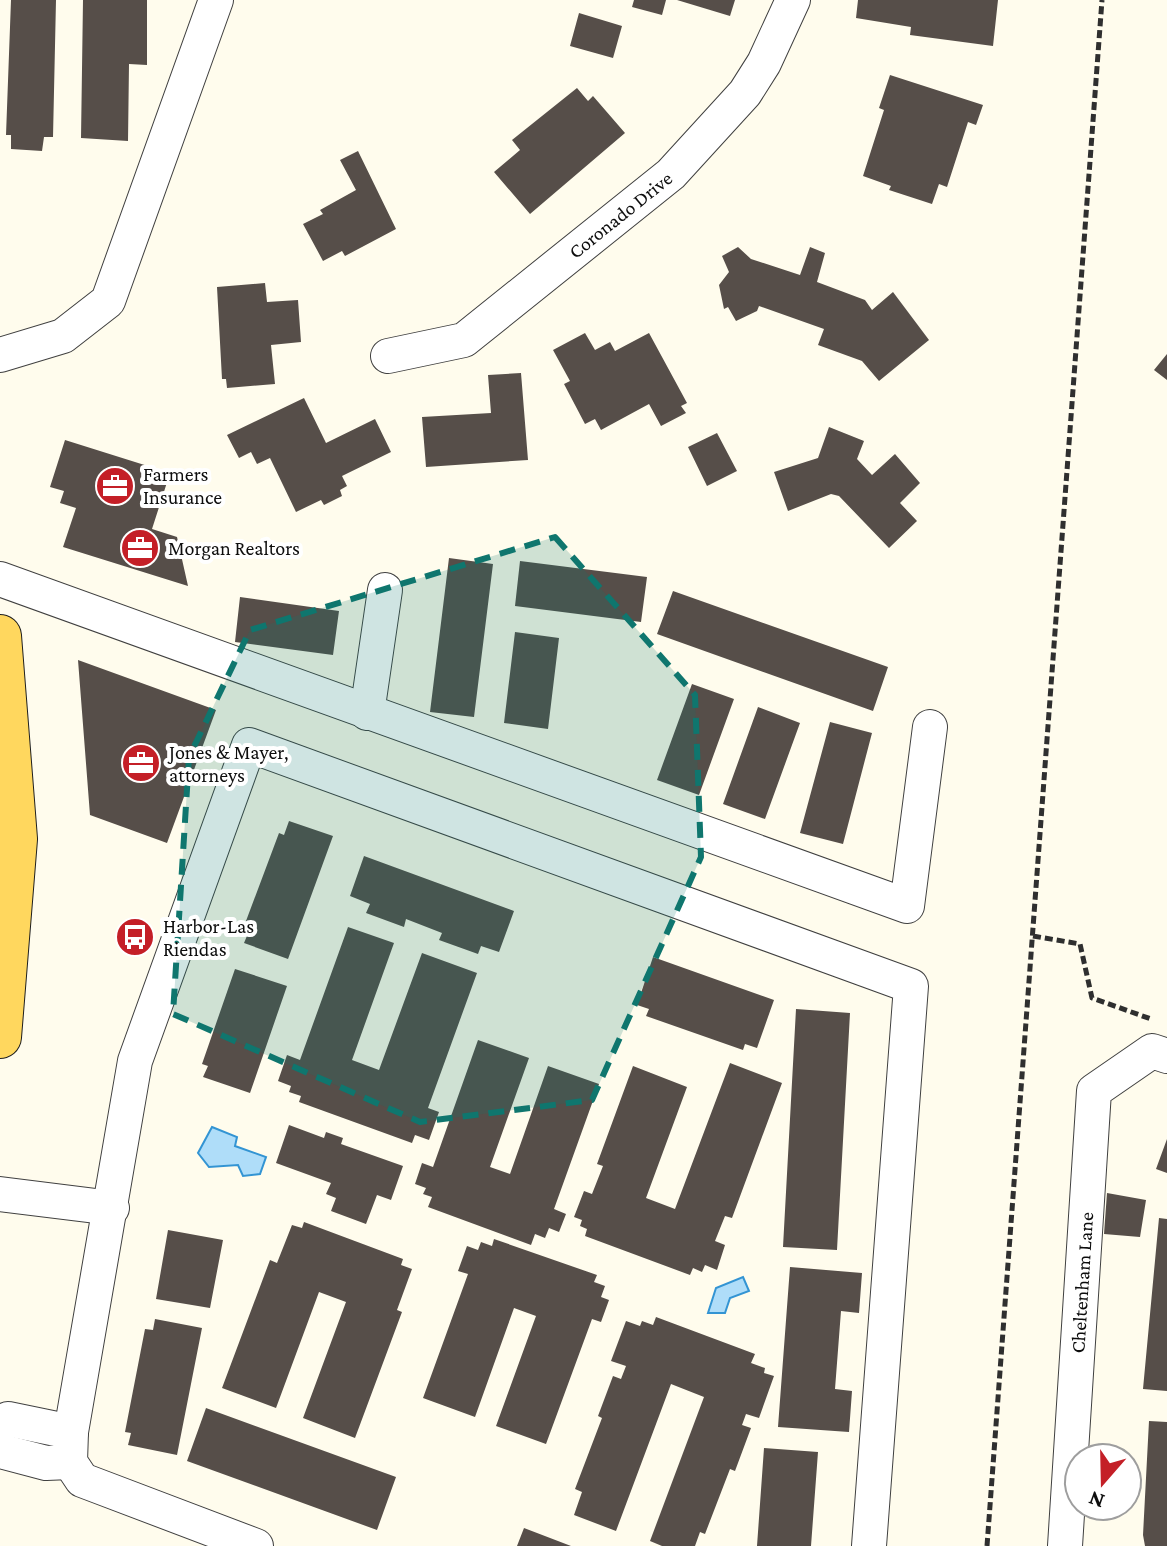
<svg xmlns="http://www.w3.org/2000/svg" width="1167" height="1546" viewBox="0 0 1167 1546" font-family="'Crimson Pro',serif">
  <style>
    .water { fill: #afddf9; stroke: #3394d3; stroke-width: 2 }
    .building { fill: #564e49 }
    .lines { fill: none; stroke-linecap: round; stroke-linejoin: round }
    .minor-casing { stroke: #404040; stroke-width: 36 }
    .major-casing { stroke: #1e1e1e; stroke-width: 44 }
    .path { stroke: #2f2f2f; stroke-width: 5; stroke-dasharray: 8 4; stroke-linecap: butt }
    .minor { stroke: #fff; stroke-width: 34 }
    .major { stroke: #ffd75e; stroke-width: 42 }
    .marked { fill: #0f766e; fill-opacity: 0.2; stroke: #0f766e; stroke-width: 6; stroke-dasharray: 16 10; stroke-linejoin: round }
    .labels { text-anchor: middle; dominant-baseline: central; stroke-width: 8; stroke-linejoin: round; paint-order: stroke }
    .street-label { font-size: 20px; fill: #0d0d0d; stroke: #fff }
    .poi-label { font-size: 20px; fill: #0d0d0d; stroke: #fff; text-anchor: start }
  </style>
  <rect width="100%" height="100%" fill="#fffced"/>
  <path class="water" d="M212 1127 237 1137 235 1146 266 1157 260 1174 243 1176 238 1165 209 1167 198 1153Z
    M743 1277 749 1291 730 1298 725 1313H708L716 1288Z"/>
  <path class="building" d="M11 0H56L53 137H44L42 151 11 149V135H6Z
    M83 0H147V65L129 64 128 141 81 138Z
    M634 0H666L662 15 632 7Z
    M677 0H735L730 16Z
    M858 0H998L993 46 910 35 911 27 856 18Z
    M579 13 622 26 613 58 570 46Z
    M890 75 983 105 976 125 968 122 947 187 939 184 932 204 889 190 891 186 863 176 884 110 879 108Z
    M577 88 588 101 593 96 625 133 530 214 494 172 520 150 512 140Z
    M358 151 396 229 345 256 342 251 323 261 303 224 323 214 320 210 356 190 340 160Z
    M738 247 751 259 800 275 810 247 825 253 817 282 865 300 872 310 893 292 929 340 879 381 862 361 818 345 824 329 759 306 757 311 736 321 728 307 724 309 719 285 729 272 722 256Z
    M265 283 267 302 298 300 301 342 271 345 275 384 227 388 226 379H222L217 287Z
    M585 333 595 350 610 342 615 351 649 333 687 403 681 406 686 413 661 426 649 404 601 430 595 419 585 424 564 384 570 381 553 350Z
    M1167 354V380L1154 370Z
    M521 373 528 460 426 467 422 417 491 413 488 375Z
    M304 398 326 443 375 419 391 452 342 476 347 486 340 490 342 496 324 505 321 500 296 512 270 458 257 464 251 452 239 458 227 435Z
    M829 427 864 441 857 459 872 475 895 454 920 483 900 503 917 521 889 548 839 496 831 494 788 511 774 472 818 458Z
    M717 433 737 471 707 486 688 447Z
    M65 440 170 473 152 529 177 537 188 586 63 547 76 508 60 503 64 491 50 487Z
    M449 558 493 564 474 717 430 712Z
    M520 561 647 577 641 622 515 606Z
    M673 591 888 667 873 711 657 634Z
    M240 597 339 611 333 655 235 642Z
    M515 632 559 638 548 729 504 723Z
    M78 660 216 710 167 843 90 815Z
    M692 684 734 699 699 795 657 780Z
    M758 707 800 723 765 819 723 804Z
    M830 722 872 733 843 844 800 833Z
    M289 821 333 836 288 959 244 943 249 931 243 929 279 833 284 835Z
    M364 856 514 911 499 952 481 946 478 954 439 940 442 933 406 919 404 927 366 913 370 904 350 896Z
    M348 927 394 943 352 1060 379 1070 422 953 477 973 428 1108 439 1112 429 1140 415 1135 412 1143 299 1102 301 1096 289 1092 291 1086 278 1081 287 1055 300 1060Z
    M653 957 774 1000 757 1048 745 1044 743 1050 646 1016 649 1009 637 1005Z
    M235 969 287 986 250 1093 203 1077 208 1066 202 1064Z
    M796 1009 850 1013 837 1250 783 1247Z
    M478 1040 529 1058 490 1167 510 1174 548 1066 599 1084 554 1209 566 1214 559 1232 549 1228 545 1238 535 1234 531 1245 428 1207 432 1197 423 1194 426 1188 415 1184 422 1163 433 1167Z
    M730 1063 782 1083 732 1218 725 1216 715 1241 725 1245 717 1270 705 1265 702 1272 693 1268 690 1275 585 1236 587 1229 580 1226 582 1220 574 1217 584 1191 592 1194 603 1166 597 1164 633 1066 687 1087 646 1198 675 1209Z
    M289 1125 324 1138 326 1132 343 1138 341 1144 403 1166 391 1200 377 1195 366 1224 331 1211 336 1198 326 1194 331 1183 276 1163Z
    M1167 1139V1173L1156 1169Z
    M1107 1193 1146 1200 1140 1237 1104 1234Z
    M1159 1218 1167 1219V1391L1143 1389Z
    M304 1222 403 1259 401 1265 412 1269 397 1310 402 1312 355 1438 303 1418 346 1302 319 1292 276 1408 222 1388 270 1260 277 1263 292 1225 302 1228Z
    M168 1230 223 1240 210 1308 156 1299Z
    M494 1239 597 1275 594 1282 605 1286 601 1297 609 1300 601 1322 592 1319 546 1444 496 1426 536 1316 514 1308 475 1417 423 1398 468 1274 458 1271 467 1246 478 1250 481 1242 492 1246Z
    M790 1267 862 1273 859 1313 841 1311 835 1389 852 1391 849 1432 778 1427Z
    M656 1317 755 1354 751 1363 765 1368 764 1373 774 1376 759 1418 746 1414 742 1425 751 1428 735 1471 730 1469 705 1534 700 1532 695 1546H662L650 1541 704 1397 671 1384 616 1531 574 1515 582 1492 575 1489 602 1418 598 1416 613 1376 621 1379 626 1366 611 1361 626 1321 640 1326 642 1321 653 1325Z
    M155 1319 202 1328 177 1455 128 1445 131 1433 125 1432 145 1329 153 1330Z
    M206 1408 396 1477 377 1530 187 1461Z
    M1149 1421 1167 1422V1546H1145L1143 1535Z
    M764 1448 818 1452 811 1546H757Z
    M524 1528 571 1546H517Z"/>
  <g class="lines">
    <defs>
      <g id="minor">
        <path d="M0 355 63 336 108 301 216 0"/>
        <path id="s1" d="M388 356 464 340 671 174 745 93 764 63 793 0"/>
        <path d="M0 579 907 906 930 727"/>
        <path d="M367 713 385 590"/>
        <path d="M0 1194 112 1208"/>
        <path d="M0 1424 8 1419 71 1432"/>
        <path d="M0 1451 46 1463 70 1462"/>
        <path d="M256 1546 82 1480 70 1462 71 1432 135 1061 249 745 911 986 869 1546"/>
        <path id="s2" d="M1065 1546 1094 1091 1152 1051 1167 1056"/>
      </g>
      <path id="major" d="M0 636 16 839 0 1037"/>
    </defs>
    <use href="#minor" class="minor-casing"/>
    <use href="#major" class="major-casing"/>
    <path class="path" d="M1033 936 1080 944 1092 998 1151 1019
      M987 1546 1102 0"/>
    <use href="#minor" class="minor"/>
    <use href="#major" class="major"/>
  </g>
  <path class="marked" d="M555 537 695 695 701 857 592 1100 420 1122 173 1014 189 757 250 630Z"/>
  <defs>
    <symbol id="office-disc" viewBox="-11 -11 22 22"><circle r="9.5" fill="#c41f27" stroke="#fff"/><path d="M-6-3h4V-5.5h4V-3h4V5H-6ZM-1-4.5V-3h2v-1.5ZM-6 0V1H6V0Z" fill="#fff"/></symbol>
    <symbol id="bus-disc" viewBox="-11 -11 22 22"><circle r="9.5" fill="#c41f27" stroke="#fff"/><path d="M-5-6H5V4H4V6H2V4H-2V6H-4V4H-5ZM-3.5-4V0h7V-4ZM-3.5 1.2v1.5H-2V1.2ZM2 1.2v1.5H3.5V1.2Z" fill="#fff"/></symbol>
  </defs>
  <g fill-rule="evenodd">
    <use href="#office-disc" x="93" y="464" width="44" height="44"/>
    <use href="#office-disc" x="118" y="526" width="44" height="44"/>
    <use href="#office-disc" x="119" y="741" width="44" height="44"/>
    <use href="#bus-disc" x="113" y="915" width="44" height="44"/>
  </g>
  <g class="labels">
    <g class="street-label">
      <text stroke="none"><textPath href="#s1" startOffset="278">Coronado Drive</textPath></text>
      <text stroke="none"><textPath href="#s2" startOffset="264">Cheltenham Lane</textPath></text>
    </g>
    <g class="poi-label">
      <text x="143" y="474">Farmers<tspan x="143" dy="23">Insurance</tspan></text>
      <text x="168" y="548">Morgan Realtors</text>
      <text x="169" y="752">Jones &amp; Mayer,<tspan x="169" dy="23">attorneys</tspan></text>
      <text x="163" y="926">Harbor-Las<tspan x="163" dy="23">Riendas</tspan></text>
    </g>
  </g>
  <g transform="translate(1103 1482) rotate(200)"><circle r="38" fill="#ffffff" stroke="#9e9e9e" stroke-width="2"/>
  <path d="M0-6L14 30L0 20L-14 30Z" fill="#c41f27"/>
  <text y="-12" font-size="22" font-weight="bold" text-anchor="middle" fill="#0d0d0d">N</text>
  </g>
</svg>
